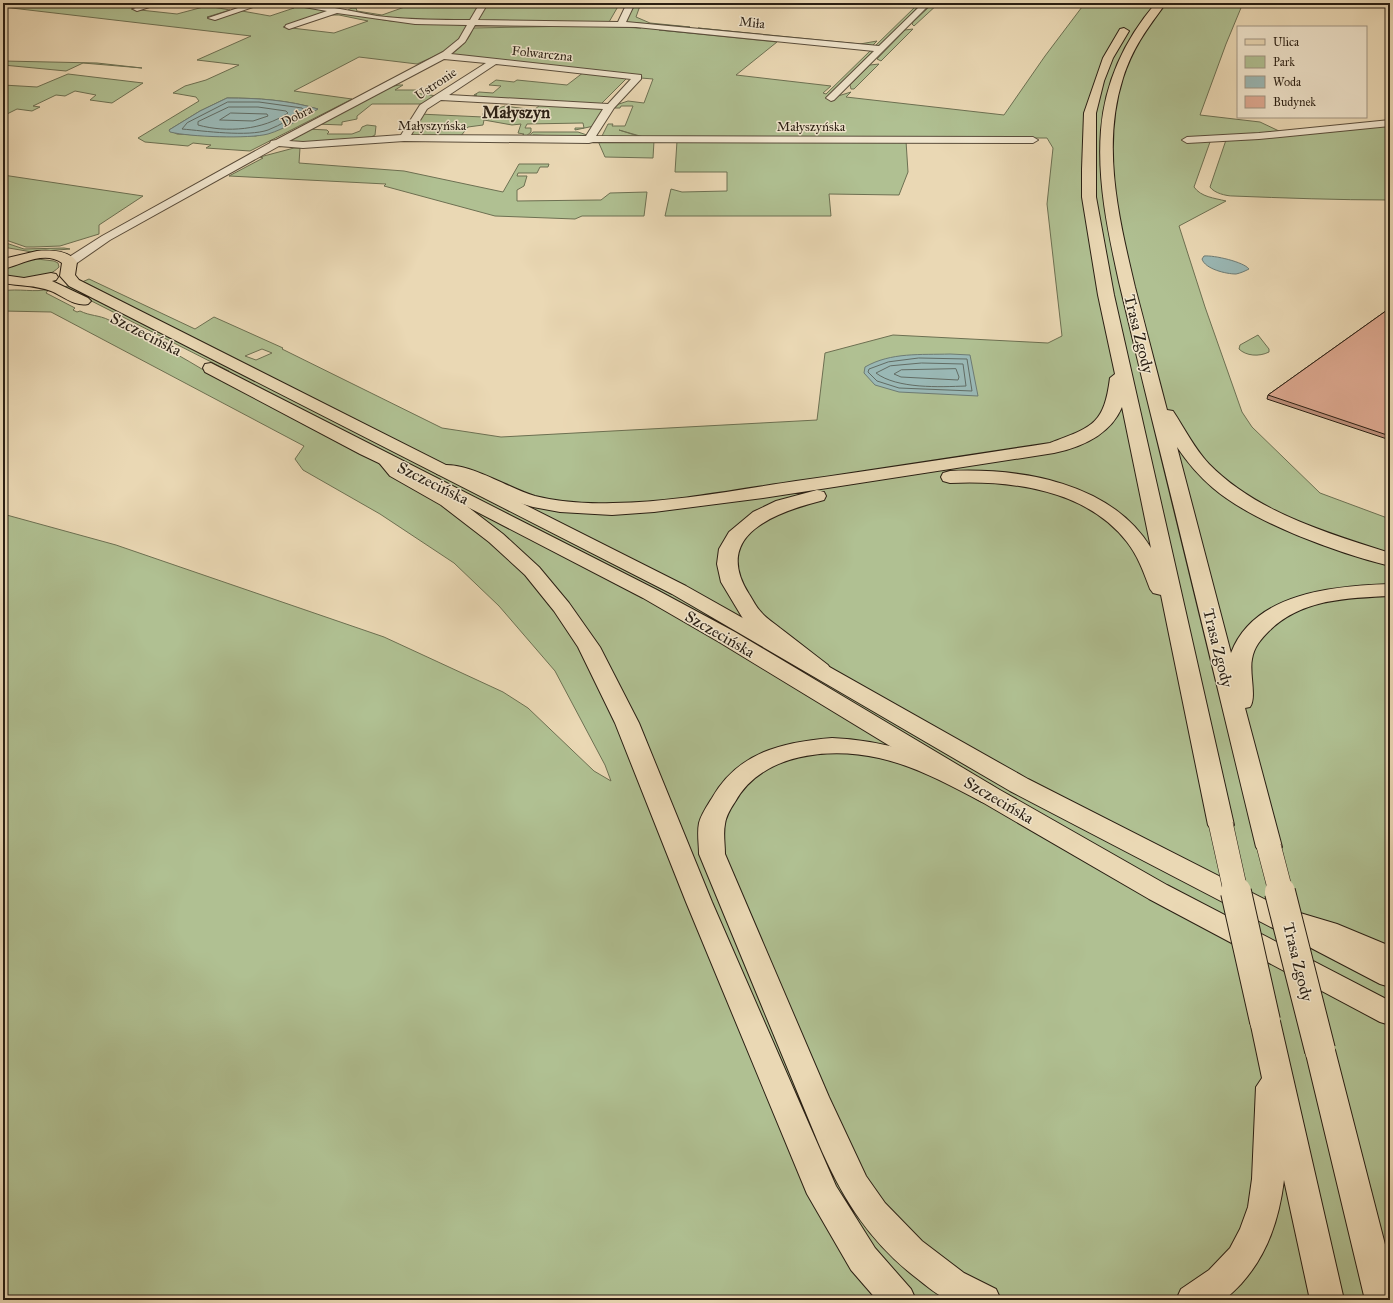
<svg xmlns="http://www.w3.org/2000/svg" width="1393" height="1303" viewBox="0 0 1393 1303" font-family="'IM FELL Great Primer',serif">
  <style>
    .green { fill: #b0c092; stroke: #6d7052; fill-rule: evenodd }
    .water { fill: #9ab8b5; stroke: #6d7b74 }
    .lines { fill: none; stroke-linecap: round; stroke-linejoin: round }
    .shore { stroke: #626c64; stroke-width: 1 }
    .minor-casing { stroke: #5a4d3b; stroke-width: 2 }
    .major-casing { stroke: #2a1f13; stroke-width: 2 }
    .highway-casing { stroke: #2a1f13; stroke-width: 2 }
    .minor { fill: #f1e6ce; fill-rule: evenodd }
    .major { fill: #ead8b4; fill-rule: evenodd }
    .highway { fill: #ead8b4; fill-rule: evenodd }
    .highway-bridge-far1-casing { stroke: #2a1f13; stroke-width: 25; stroke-linecap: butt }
    .highway-bridge-casing { stroke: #2a1f13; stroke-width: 32; stroke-linecap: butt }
    .highway-bridge-far1 { stroke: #ead8b4; stroke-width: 24 }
    .highway-bridge { stroke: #ead8b4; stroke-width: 30 }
    .wall { fill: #bf917d; stroke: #2a1f13 }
    .building { fill: #dea991; stroke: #2a1f13 }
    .labels { text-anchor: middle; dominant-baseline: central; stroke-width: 3; stroke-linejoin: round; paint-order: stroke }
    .far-street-label { font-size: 13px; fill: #2a1f13; stroke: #f1e6ce }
    .street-label { font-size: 16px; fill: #2a1f13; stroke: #f1e6ce }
    .far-district-label { font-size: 17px; font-weight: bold; fill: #2a1f13; stroke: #f1e6ce }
  </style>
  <rect width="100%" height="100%" fill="#ead8b4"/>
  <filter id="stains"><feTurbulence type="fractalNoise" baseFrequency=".005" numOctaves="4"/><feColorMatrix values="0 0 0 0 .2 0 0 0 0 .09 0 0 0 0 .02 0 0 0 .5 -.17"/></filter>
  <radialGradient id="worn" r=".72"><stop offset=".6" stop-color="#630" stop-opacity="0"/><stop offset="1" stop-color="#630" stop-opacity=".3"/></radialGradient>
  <path class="green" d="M3 3H151L131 9 177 14 207 6 230 10 207 17 216 19 242 11 270 16 294 8 273 4H262L284 3 328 11 283 27 334 33 368 21 339 15H328L342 13 391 21 463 25 466 26V29L456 42 444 52 417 64 359 57 294 91 352 99 250 151 206 148 211 145 193 143 188 146 145 142 138 138 199 101 196 97 173 93 185 86 206 80 239 65 197 60 251 36 3 7ZM227 98C258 98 288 100 318 109L256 136H219L177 134 169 130 200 111Z
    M416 3H620L609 22 416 20 378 16 348 10 352 8H356L357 11 382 15Z
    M635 3H641L636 17 650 23 690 27 626 22Z
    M911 3H916L919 5 909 18 880 46 874 47 916 6Z
    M926 3H939L914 26 912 24 913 22 928 8V5Z
    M1085 3H1243L1226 44 1200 115 1260 122 1279 131 1215 138 1210 142 1194 187C1201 197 1214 198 1226 201L1179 226 1205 307 1242 412 1252 427 1320 493 1390 519V1300H3V514L116 545 384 637 503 692 528 708 594 771 611 781 605 765 555 671 499 606 454 563 380 514 303 470 295 459 304 446 51 312 3 311V291C18 288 35 293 49 289L46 293 75 308 73 310 77 312 80 311C90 316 99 315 109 320 145 336 181 356 215 377L229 371 64 287 71 285 235 369 245 365 82 282 89 279 195 329 214 317 283 348 282 349 442 428 501 437 817 420 825 353 893 335 1048 343 1062 336 1047 204 1053 148 1047 138H647L619 130 641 137 611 136 601 138 608 124H613L612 126H625L633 106H621L620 108H615L616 105 628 101 644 103 653 79 641 78 642 76 498 61 452 54C462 46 469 40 473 28L580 26H474L482 24H596L607 25 594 26 641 28 612 26H635L804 43 809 44 659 30 777 42 736 75 831 86 823 93 826 94 871 50 874 51 829 95 838 96 851 92 846 97 1004 115 1045 56ZM262 349 272 353 256 360 245 356Z
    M698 28 860 44 877 41 872 46Z
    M913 29 881 61 877 59 905 30Z
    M3 61 97 63 142 68 83 63 66 71 3 65Z
    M879 64 854 89H851L850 85 870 65Z
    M584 72 628 77 600 105 470 97 477 95H474L479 92 493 93 501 86 489 85 496 80 514 82 517 80 567 85Z
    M68 74 143 83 112 103 90 100 96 95 75 91 65 96 56 95 33 106 40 107 32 111 17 109 3 116V85L37 87Z
    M399 85H403L395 90H419L415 93 437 96 425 104H372L357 116V119L342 122V125L316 124 389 87Z
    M540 105 608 108 594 126 575 130V128H584L583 123 527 124 525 128H531V132L524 138 520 137 524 134 518 133 521 124 512 125 484 120 483 125 468 127 460 137H410L419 114 483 117V113L505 106 534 110Z
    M367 125 376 126 375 135 371 137 301 143 287 140 308 129 327 130 329 132 327 134H352L360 131 362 127Z
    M1390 125V200C1338 200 1284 198 1233 196 1226 196 1214 193 1210 187L1226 140Z
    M533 132H578L587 135 584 137 533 135 532 138H526Z
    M598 141H654L653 158 605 157Z
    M677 141H906L908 172 899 195 829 194 831 216H665L671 189 682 192 727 191V172H675Z
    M294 148H300L299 163 404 171 503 192 519 164H549L548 167H540L537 173H518L517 176H527L524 186 517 190V201L597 200H601L610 193 647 192 644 216H582L575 219 495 216 384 186 386 184 229 176 263 158 260 157Z
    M3 175 143 196 99 225V234L60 246 34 247H26L3 239Z
    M3 242 24 249 64 248 70 249 32 252 3 247Z
    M37 259 54 261 58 263 59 267C48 279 20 283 6 274V270C13 262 26 260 37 259Z
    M1258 335 1269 349V352C1259 357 1246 356 1239 349L1240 345Z"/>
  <path class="water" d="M227 98C258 98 288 100 318 109 303 117 285 129 268 134 249 139 190 137 170 132L169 130 200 111Z
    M1204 256C1214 255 1244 262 1249 269 1245 271 1241 273 1236 274 1226 274 1205 269 1202 259Z
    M950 354 970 355 978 396 899 392 875 385 864 373 865 367C891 352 921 355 950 354Z"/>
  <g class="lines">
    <path class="shore" d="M228 102H259L302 108 304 111C293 117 281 125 268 130 248 137 204 131 182 129L187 123Z
      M229 107H258L286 111 288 113C263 130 227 133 198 125V122Z
      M231 113 267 114 268 116 253 121 220 120Z
      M919 358 967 359 972 391 899 388 877 381 868 372 869 369 888 362Z
      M922 363 963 364 966 386C940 387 897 389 876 373L890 366Z
      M956 369 959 377 958 380 901 377 894 374 901 370Z"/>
    <defs>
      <path id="minor" d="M149 3H162L137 11 133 9Z
        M253 3H265L215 20 208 18Z
        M289 3C319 3 348 11 377 16 408 20 439 20 470 20L480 3H488L478 20 618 22 627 3H635L626 22 879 46 919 7 917 3H925L927 7 834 100 831 101 826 98 828 96 874 51 636 27 475 25 465 42 451 54 641 75V79L614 108 596 136 1033 137 1038 140 1033 143 593 142 589 143 404 141 303 148 279 146 110 240 74 265H66L64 262 66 259 102 236 270 143 271 141 276 140 443 52 459 39 467 25 415 24 337 13 289 29 285 27 286 25 327 11 293 5ZM444 59 486 63 420 105 401 135 303 142 289 141ZM496 64 631 79 608 104 449 95ZM441 100 603 109 586 136 411 135 427 109Z
        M1390 120V126L1259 139 1187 143 1182 140 1187 137 1259 133Z"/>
      <path id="major" d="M37 251C50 250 69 250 77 262L75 275 79 280 686 586 1028 779 1390 963V987L1380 984 1010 791 672 594 69 286 60 276 62 263C44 250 21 265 3 269V259Z
        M51 273 56 274 58 277 56 280 52 281 88 298 91 301 88 304C75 307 63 296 51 291 35 285 20 286 3 283V275L24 278Z
        M211 363 657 590 735 632 1000 790 1167 885 1390 1001V1025L1380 1022 1149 899 982 802 719 642 643 598 429 487 360 454 205 372 203 368 205 364Z"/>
      <path id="highway" d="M1156 3H1166C1147 29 1133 47 1123 78 1101 147 1119 219 1135 287 1146 328 1156 369 1167 410L1173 411C1185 429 1194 448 1209 464 1256 512 1327 533 1390 553V566C1338 553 1254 523 1213 488 1199 476 1187 462 1177 447L1231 653C1254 592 1335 586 1390 584V596C1347 598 1301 599 1269 631 1261 639 1254 647 1252 659 1249 673 1257 697 1250 707L1245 708 1282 847 1278 853 1269 856 1260 853 1256 847C1221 703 1187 559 1151 415 1140 371 1130 327 1119 282 1108 232 1097 181 1101 130 1105 82 1125 39 1156 3Z
        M1124 28 1129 31 1113 58 1104 81 1096 113V197L1114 295 1234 825 1230 831 1221 834 1212 831 1208 825 1161 595 1153 593 1150 589C1144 573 1138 556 1127 542 1087 490 1012 480 950 483L943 481 941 477 943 473 950 471C1021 468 1111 482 1151 548L1122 407C1110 435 1082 447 1054 453L763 498 654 512 612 515 560 512 533 507 503 498 464 479 437 474 435 470 437 466C465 459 507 488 535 496 559 502 588 504 613 503 674 502 736 490 796 481 881 469 966 456 1050 443 1092 427 1104 425 1110 378L1115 374 1098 295 1082 197V169L1084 113 1103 58 1120 29Z
        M385 454 391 455 404 468 455 497 503 534 539 567 569 603 600 647 639 723 712 902 836 1186 875 1248 911 1289 916 1300H877L851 1270 807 1194 686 902 615 723 578 647 554 611 525 575 489 542 441 505 390 476 376 459 379 455Z
        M817 490 824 492 826 496 824 500C777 512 711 534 749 594 753 600 756 607 761 612 766 618 774 623 780 628 796 640 812 653 828 665L831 670 828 675 820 677 812 675 745 622 721 582 717 564 719 549 729 532 753 512 776 501Z
        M832 738C884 740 930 756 976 778 986 783 998 787 1003 796L1000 802 991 804 982 802C950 785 915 766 879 758 830 747 762 753 735 802 731 808 726 816 725 824 723 833 725 844 725 854L829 1097 866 1176 885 1203 922 1241 964 1273 996 1289 1001 1300C990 1300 959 1303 950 1300 939 1297 927 1286 919 1280 869 1242 842 1198 818 1142L699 854C699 844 697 833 699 823 701 815 707 806 712 798 738 752 783 742 832 738Z
        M1270 904 1337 924 1390 946V968L1317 938 1260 921 1256 914 1260 907Z
        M1265 1010 1275 1013 1280 1021 1344 1300H1310L1284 1180C1279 1219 1268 1254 1241 1284 1236 1289 1229 1297 1222 1300 1215 1302 1185 1300 1176 1300L1181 1289 1209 1270 1230 1248 1240 1229 1248 1207 1252 1179 1256 1087 1262 1078 1250 1021 1255 1013Z
        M1320 1038 1330 1042 1335 1050 1390 1264V1300H1365L1305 1050 1310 1042Z"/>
    </defs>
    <use href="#minor" class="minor-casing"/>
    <use href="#major" class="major-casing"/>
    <use href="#highway" class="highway-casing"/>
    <use href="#minor" class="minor"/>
    <use href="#major" class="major"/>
    <use href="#highway" class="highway"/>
    <defs>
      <path id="highway-bridge-far1" d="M1221 825 1236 893
        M1269 847 1281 893"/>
      <path id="highway-bridge" d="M1236 892 1265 1021
        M1280 892 1320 1050"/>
    </defs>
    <use href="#highway-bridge-far1" class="highway-bridge-far1-casing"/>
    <use href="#highway-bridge" class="highway-bridge-casing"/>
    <use href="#highway-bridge-far1" class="highway-bridge-far1"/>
    <use href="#highway-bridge" class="highway-bridge"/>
  </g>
  <path class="wall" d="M1390 308V440L1267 399 1268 395Z"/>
  <path class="building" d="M1390 308V436L1268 395Z"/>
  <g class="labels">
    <g class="far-street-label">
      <text transform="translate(752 23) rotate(6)">Miła</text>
      <text transform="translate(542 54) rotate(6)">Folwarczna</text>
      <text transform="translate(436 84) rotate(-34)">Ustronie</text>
      <text transform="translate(297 116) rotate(-27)">Dobra</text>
      <text x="432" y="126">Małyszyńska</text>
      <text x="811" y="127">Małyszyńska</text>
    </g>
    <g class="street-label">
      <text transform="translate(146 334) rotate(27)">Szczecińska</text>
      <text transform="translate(1139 334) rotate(76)">Trasa Zgody</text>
      <text transform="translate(433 483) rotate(26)">Szczecińska</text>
      <text transform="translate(720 634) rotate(30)">Szczecińska</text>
      <text transform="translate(1218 648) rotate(76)">Trasa Zgody</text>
      <text transform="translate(999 800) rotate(30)">Szczecińska</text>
      <text transform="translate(1298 962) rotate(76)">Trasa Zgody</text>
    </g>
    <g class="far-district-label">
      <text x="516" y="112">Małyszyn</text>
    </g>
  </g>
  <rect width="1393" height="1303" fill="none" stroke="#ead8b4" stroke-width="16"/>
  <rect x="4" y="4" width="1385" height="1295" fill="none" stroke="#2a1f13" stroke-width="2"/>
  <rect x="8" y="8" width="1377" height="1287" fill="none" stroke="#2a1f13"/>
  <rect x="1237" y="26" width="130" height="92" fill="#f1e6ce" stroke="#a19683"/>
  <rect x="1245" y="39" width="20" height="6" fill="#ead8b4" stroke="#a19683"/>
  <text x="1273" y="46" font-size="12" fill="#2a1f13">Ulica</text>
  <rect x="1245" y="56" width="20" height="12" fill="#b0c092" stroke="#a19683"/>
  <text x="1273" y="66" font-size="12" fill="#2a1f13">Park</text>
  <rect x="1245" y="76" width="20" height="12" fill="#9ab8b5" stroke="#a19683"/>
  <text x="1273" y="86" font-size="12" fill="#2a1f13">Woda</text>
  <rect x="1245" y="96" width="20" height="12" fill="#dea991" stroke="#a19683"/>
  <text x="1273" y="106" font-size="12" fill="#2a1f13">Budynek</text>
  <rect width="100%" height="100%" filter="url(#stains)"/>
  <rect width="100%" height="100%" fill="url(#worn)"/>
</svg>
